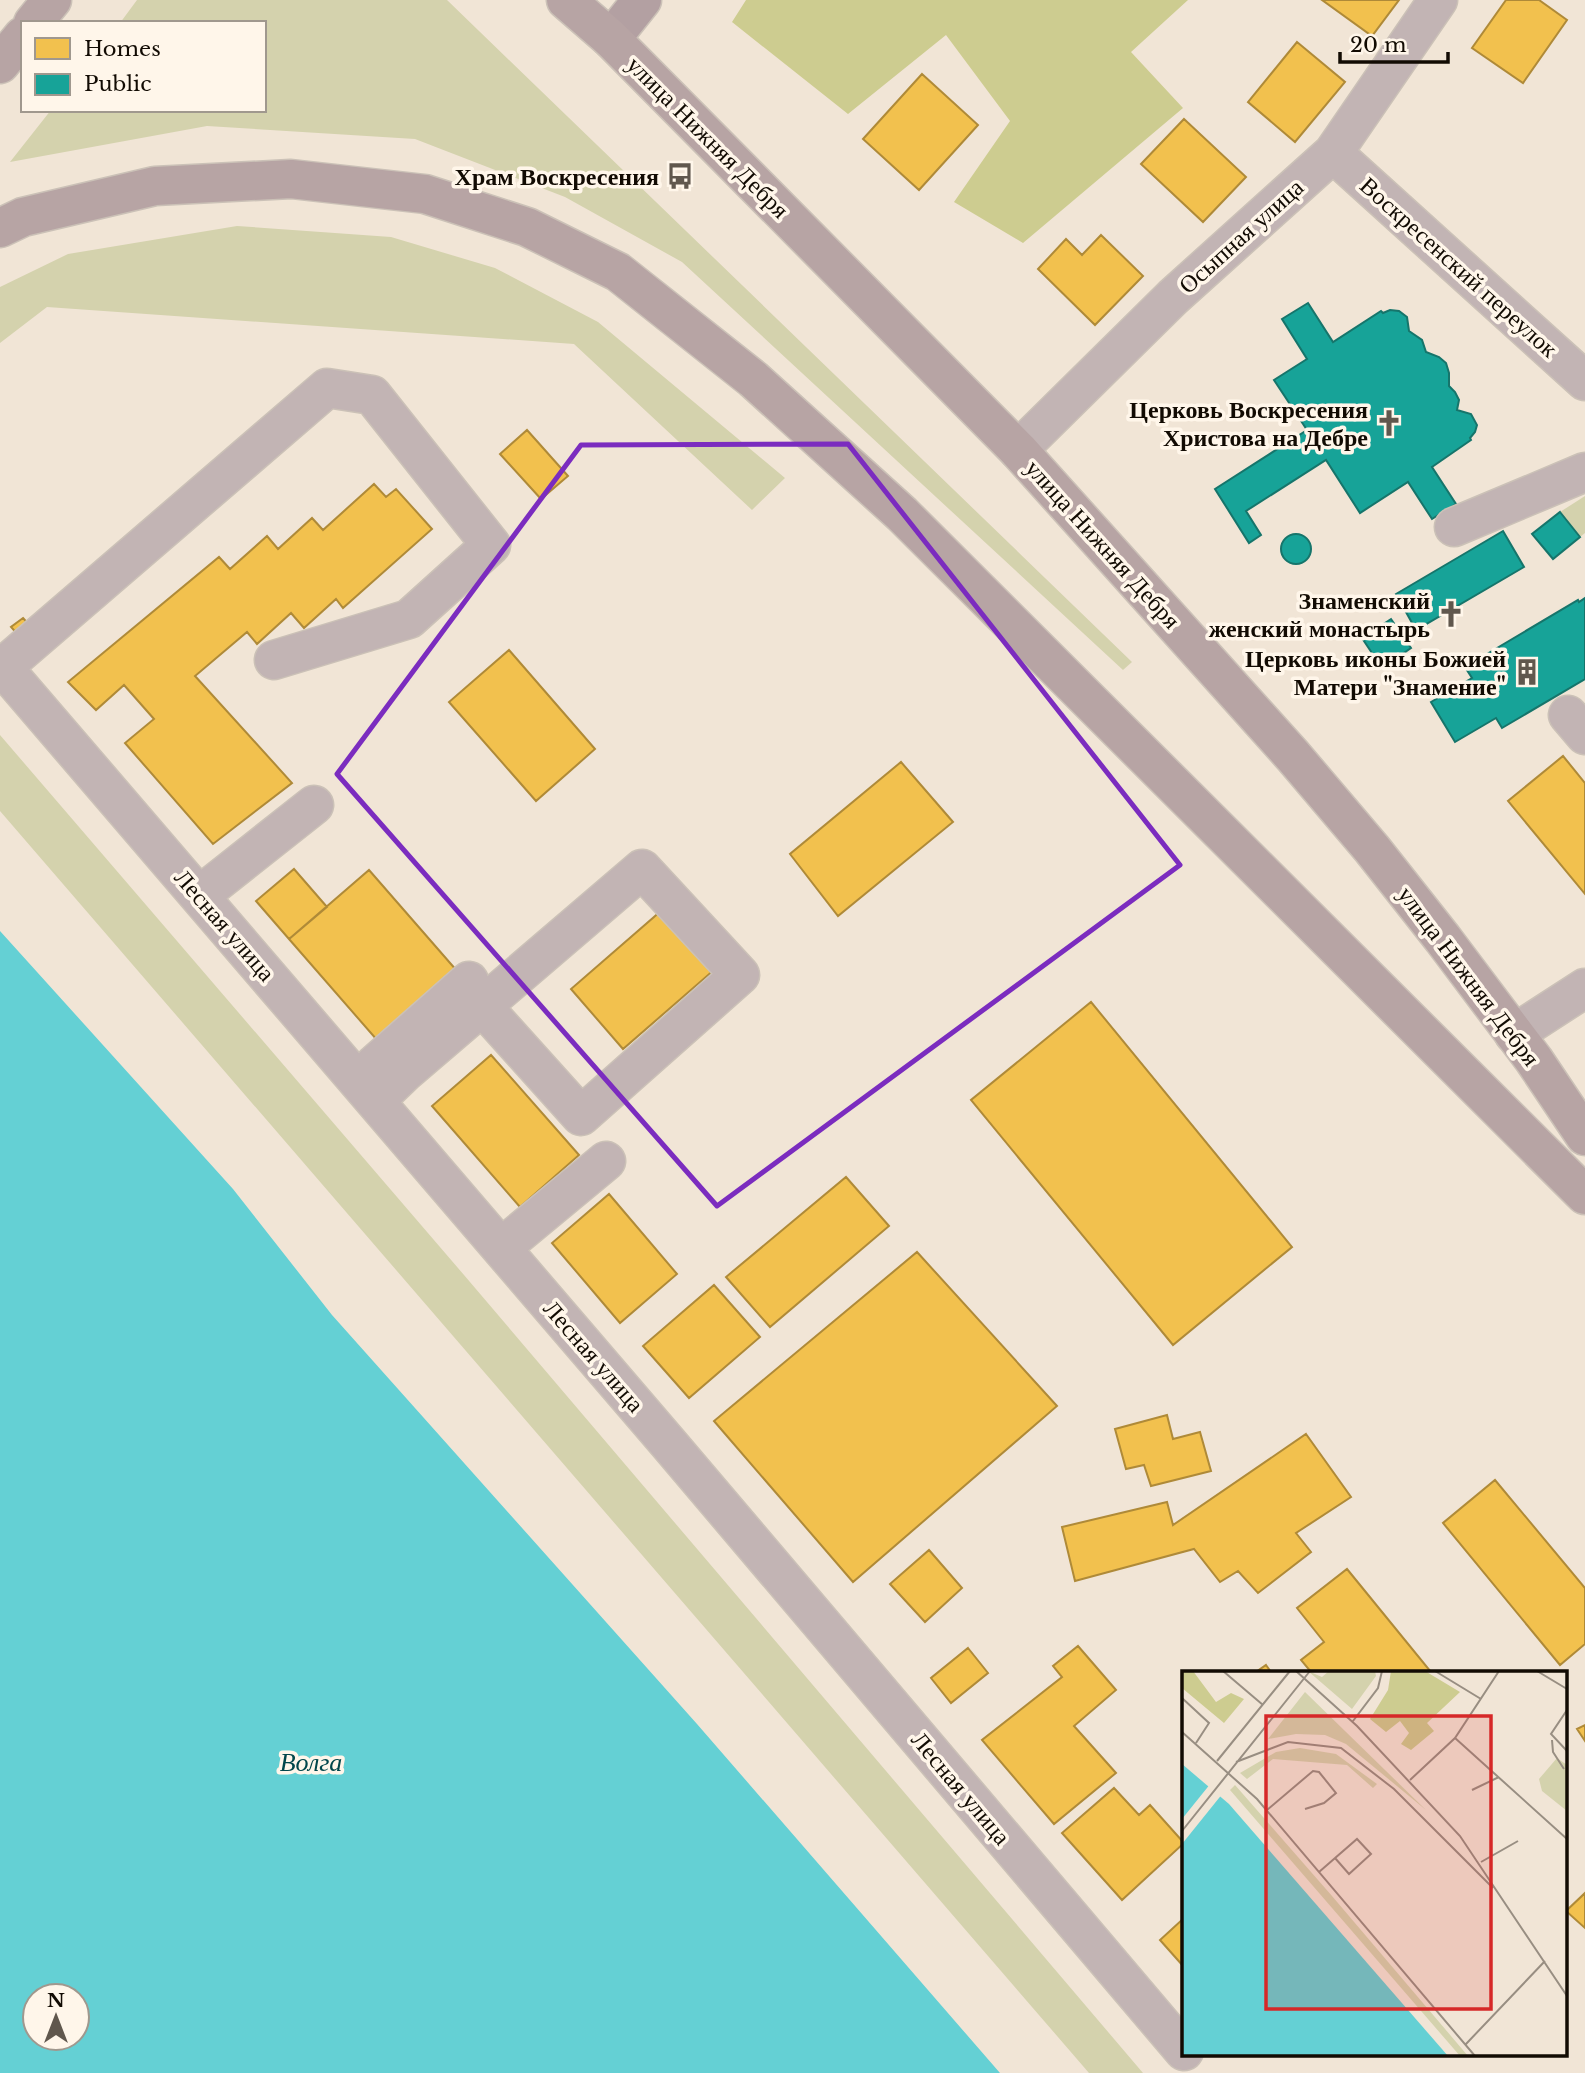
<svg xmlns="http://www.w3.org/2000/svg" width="1585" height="2073" viewBox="0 0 1585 2073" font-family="'Libre Baskerville',serif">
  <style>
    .green { fill: #d4d2ad }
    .forest { fill: #cdcc90 }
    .water { fill: #64d0d4; fill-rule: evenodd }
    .homes { fill: #f2c14e; stroke: #af8a38; stroke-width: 2 }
    .public { fill: #17a398; stroke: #16756b; stroke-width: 2 }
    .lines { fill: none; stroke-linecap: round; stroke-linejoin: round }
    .minor-casing { stroke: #cbc1b7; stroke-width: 41 }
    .major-casing { stroke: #cbc1b7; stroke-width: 41 }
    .highway-casing { stroke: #cbc1b7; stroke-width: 41 }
    .minor { stroke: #c2b4b4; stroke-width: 38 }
    .major { stroke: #b3a0a2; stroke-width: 38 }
    .highway { stroke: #b7a4a4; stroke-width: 38 }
    .marked { fill: none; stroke: #7b2cbf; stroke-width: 5; stroke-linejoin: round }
    .labels { text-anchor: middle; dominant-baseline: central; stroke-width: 7; stroke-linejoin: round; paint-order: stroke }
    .street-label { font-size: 24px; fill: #120b03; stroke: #fff6ea }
    .poi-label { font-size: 24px; font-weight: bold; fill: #120b03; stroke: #fff6ea; text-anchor: end }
    .water-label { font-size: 26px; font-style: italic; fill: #00464b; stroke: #fff6ea }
    .inset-road { fill: none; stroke: #988e82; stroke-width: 2 }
    .view { fill: #d62828; fill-opacity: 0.15; stroke: #d62828; stroke-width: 3.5 }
    .inset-edge { fill: none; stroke: #120b03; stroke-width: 3.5 }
  </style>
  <rect width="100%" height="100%" fill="#f1e5d6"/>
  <path class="green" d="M137 0H447L1132 662 1123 670 682 262 565 197 415 139 207 126 10 162 51 110H264V23H120Z
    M237 226 391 237 495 268 598 322 785 478 752 510 574 344 47 307 0 343V287L68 254Z
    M1585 496V533L1580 537 1560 512Z
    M0 735 464 1275 1143 2073H1089L0 811Z"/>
  <path class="forest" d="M746 0H1188L1131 52 1183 108 1023 243 954 202 1010 121 946 35 848 114 732 22Z"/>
  <path class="water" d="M0 931 233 1189 332 1315 697 1724 1000 2073H0ZM35 1996H77V2038H35Z"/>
  <path class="homes" d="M1322 0H1399L1372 36Z
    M1506 0H1539L1567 20 1523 83 1472 48Z
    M1297 42 1345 82 1295 142 1248 102Z
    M922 74 978 125 919 190 863 139Z
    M1184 119 1246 177 1203 222 1141 164Z
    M1101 235 1143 276 1095 325 1038 269 1066 239 1082 255Z
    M527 430 568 476 541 499 500 454Z
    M374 484 386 497 396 489 432 529 343 608 336 599 304 628 291 613 257 644 247 632 195 676 292 783 213 844 125 743 154 719 124 685 96 710 68 682 219 557 230 569 267 536 278 549 312 518 323 530Z
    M23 618 31 627 20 637 11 627Z
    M509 650 595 749 536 801 449 702Z
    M1563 756 1585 783V894L1508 801Z
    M901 762 953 822 838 916 790 854Z
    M294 869 327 907 289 939 256 901Z
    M369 870 464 979 384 1048 289 939Z
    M669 904 722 963 623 1049 571 989Z
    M1091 1002 1292 1247 1173 1345 971 1100Z
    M491 1055 579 1155 520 1207 432 1106Z
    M846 1177 889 1226 770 1327 726 1277Z
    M609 1194 677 1274 620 1323 552 1243Z
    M917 1252 1057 1406 853 1582 714 1421Z
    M714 1285 760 1337 689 1398 643 1346Z
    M1167 1415 1173 1439 1200 1432 1211 1471 1151 1486 1144 1465 1126 1469 1115 1429Z
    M1306 1434 1351 1497 1296 1533 1311 1552 1258 1593 1238 1571 1220 1582 1194 1549 1075 1581 1062 1527 1167 1502 1173 1525Z
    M1495 1480 1585 1588V1644L1560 1665 1443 1523Z
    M929 1550 962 1588 925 1622 890 1584Z
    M1347 1569 1431 1672H1311L1301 1660 1324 1642 1297 1608Z
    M1078 1646 1116 1690 1074 1726 1116 1773 1054 1824 982 1740 1062 1677 1053 1666Z
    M968 1648 988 1673 951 1703 931 1678Z
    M1266 1665 1271 1672H1256Z
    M1585 1725V1741L1577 1729Z
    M1114 1788 1139 1815 1150 1805 1184 1843 1122 1900 1062 1833Z
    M1585 1893V1928L1566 1911Z
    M1184 1918V1967L1160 1940Z"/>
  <path class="public" d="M1308 303 1333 342 1381 311 1383 313 1390 310 1399 311 1407 317 1409 331 1422 340 1426 352 1439 357 1446 363 1449 373V386L1455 392 1459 400 1457 410 1471 414 1477 425 1475 432 1470 438 1471 440 1432 467 1456 504 1432 519 1408 482 1360 513 1326 460 1246 511 1261 535 1249 543 1215 489 1307 430 1274 380 1307 359 1282 319Z
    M1560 512 1580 537 1553 559 1532 534Z
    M1503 531 1524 567 1416 630 1396 594Z
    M1281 549a15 15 0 1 1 30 0a15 15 0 1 1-30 0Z
    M1585 598V679L1502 728 1496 718 1455 742 1431 702 1472 678 1465 667 1578 600 1579 602Z
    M1391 619 1411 648 1382 668 1362 638Z"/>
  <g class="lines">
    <defs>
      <path id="minor" d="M1333 153 1585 381
        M1018 450 1173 297 1333 153 1438 0
        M1454 527 1585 472
        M0 664 669 1444 1184 2051
        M3 667 327 388 372 395 491 545 409 619 274 660
        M1568 715 1585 735
        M199 896 314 805
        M1514 1034 1585 988
        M374 1065 469 981
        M375 1101 404 1073 642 869 740 975 581 1116 483 1007
        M501 1248 606 1161"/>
      <path id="major" d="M611 39 642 0"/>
      <path id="highway" d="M566 0 611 39 1018 450 1293 756 1372 849 1443 939 1534 1060 1585 1136
        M33 23 52 0
        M0 64 23 36
        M0 228 23 217 155 186 291 179 425 194 527 227 618 272 753 379 902 514 1585 1195"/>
    </defs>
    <use href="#minor" class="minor-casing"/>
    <use href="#major" class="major-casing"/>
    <use href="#highway" class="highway-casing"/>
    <use href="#minor" class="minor"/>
    <use href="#major" class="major"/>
    <use href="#highway" class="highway"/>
  </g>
  <path class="marked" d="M848 444 1180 865 717 1206 337 774 581 445Z"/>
  <defs>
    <symbol id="bus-bare" viewBox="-9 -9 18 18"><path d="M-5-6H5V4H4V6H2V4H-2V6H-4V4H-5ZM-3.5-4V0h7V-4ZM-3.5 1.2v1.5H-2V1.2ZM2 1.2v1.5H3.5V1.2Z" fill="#60574d" stroke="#fff6ea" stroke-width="2.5" paint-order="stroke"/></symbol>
    <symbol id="church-bare" viewBox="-9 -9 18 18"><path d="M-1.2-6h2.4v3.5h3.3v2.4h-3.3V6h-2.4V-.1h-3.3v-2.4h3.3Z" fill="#60574d" stroke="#fff6ea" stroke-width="2.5" paint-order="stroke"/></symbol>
    <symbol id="building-bare" viewBox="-9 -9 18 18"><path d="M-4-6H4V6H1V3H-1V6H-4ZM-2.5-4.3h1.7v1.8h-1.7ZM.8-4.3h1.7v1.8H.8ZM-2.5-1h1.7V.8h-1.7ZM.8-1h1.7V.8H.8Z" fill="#60574d" stroke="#fff6ea" stroke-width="2.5" paint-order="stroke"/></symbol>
  </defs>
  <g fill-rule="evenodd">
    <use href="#bus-bare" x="661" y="157" width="38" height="38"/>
    <use href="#church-bare" x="1370" y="404" width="38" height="38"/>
    <use href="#church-bare" x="1432" y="595" width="38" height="38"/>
    <use href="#building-bare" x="1508" y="653" width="38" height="38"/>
  </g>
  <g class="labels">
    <g class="street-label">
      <text transform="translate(708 137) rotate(45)">улица Нижняя Дебря</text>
      <text transform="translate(1241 236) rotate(-42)">Осыпная улица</text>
      <text transform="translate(1459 267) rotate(42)">Воскресенский переулок</text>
      <text transform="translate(1103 544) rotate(48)">улица Нижняя Дебря</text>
      <text transform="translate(225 925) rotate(49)">Лесная улица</text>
      <text transform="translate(1469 976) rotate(53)">улица Нижняя Дебря</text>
      <text transform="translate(594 1356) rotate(49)">Лесная улица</text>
      <text transform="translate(961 1788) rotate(50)">Лесная улица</text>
    </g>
    <g class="poi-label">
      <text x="659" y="176">Храм Воскресения</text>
      <text x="1368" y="409">Церковь Воскресения<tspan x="1368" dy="28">Христова на Дебре</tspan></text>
      <text x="1430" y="600">Знаменский<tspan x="1430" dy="28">женский монастырь</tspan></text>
      <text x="1506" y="658">Церковь иконы Божией<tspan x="1506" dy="28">Матери "Знамение"</tspan></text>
    </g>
    <g class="water-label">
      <text x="311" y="1762">Волга</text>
    </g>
  </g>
  <g transform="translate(1182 1671)">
    <rect width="385" height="385" fill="#f1e5d6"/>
    <path d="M126 0 140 6 147 0H193L194 5 170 38ZM123 21 244 139 164 73 143 64 114 63 86 68ZM118 77 154 83 195 113 191 117 165 94 91 88 65 108 58 102 94 81ZM375 87 385 94V140L360 120 357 108ZM53 114 150 225 286 385H278L48 119Z" fill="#d4d2ad"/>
    <path d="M0 0H11L34 31 49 22 62 28 42 52 0 17ZM209 0H243L278 21 245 52 252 60 229 79 219 73 227 62 218 50 204 61 188 48 206 19Z" fill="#cdcc90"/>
    <path d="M0 93 47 133 266 385H0Z" fill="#64d0d4"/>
    <path d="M29 112 41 122 0 173V148Z" fill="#f1e5d6"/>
    <path class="inset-road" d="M41 0 81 34M114 0 175 55 278 165 385 325M253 0 299 28M355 0 385 18M0 27 27 52 14 72M385 39 369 63 385 80M171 50 196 17 200 0M0 61 75 128 293 385M273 67 385 168M370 69 371 81 382 98M35 90 108 0M54 91 106 71 159 77 212 118 311 217M228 109 273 67 317 0M290 119 317 106M85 139 131 100 137 101 154 122 142 132 123 138M0 160 128 0M299 191 336 170M137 201 175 168 189 183 167 203 153 187M284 373 363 290"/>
    <path class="view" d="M84 45H309V338H84Z"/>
    <rect width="385" height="385" class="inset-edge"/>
  </g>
  <rect x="21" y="21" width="245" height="91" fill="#fff6ea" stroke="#a0988e" stroke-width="2"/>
  <rect x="35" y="38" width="35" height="21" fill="#f2c14e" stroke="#a0988e" stroke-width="2"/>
  <text x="84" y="56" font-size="21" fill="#120b03">Homes</text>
  <rect x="35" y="74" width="35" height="21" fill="#17a398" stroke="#a0988e" stroke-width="2"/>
  <text x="84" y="91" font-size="21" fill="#120b03">Public</text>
  <g transform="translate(56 2017)"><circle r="33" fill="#fff6ea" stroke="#a0988e" stroke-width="2"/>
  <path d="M0-5L12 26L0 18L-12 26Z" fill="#60574d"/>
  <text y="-10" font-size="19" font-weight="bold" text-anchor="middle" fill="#120b03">N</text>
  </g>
  <path d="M1340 52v10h108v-10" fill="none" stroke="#120b03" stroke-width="3.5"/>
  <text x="1350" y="52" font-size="21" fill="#120b03" stroke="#fff6ea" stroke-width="5" paint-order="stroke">20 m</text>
</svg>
